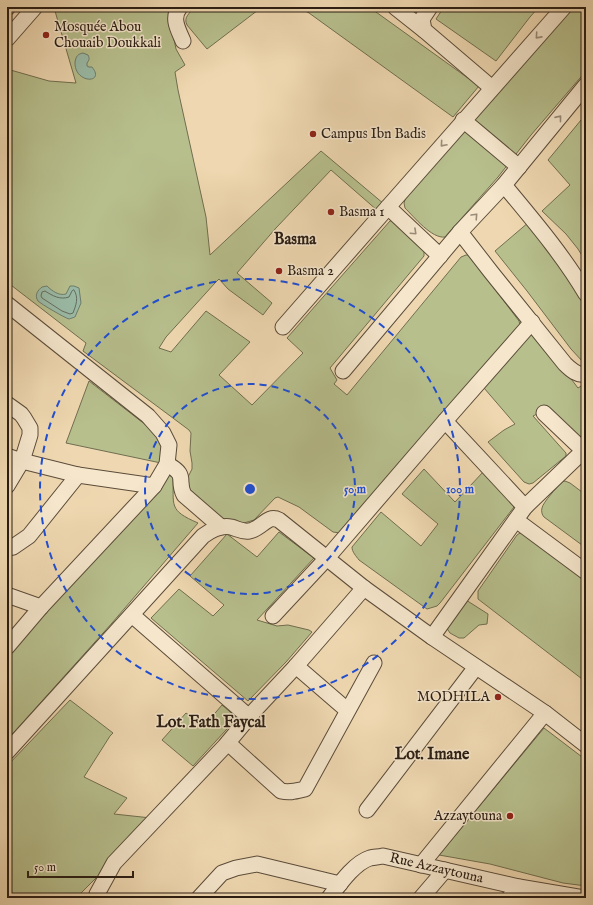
<svg xmlns="http://www.w3.org/2000/svg" width="593" height="905" viewBox="0 0 593 905" font-family="'IM FELL English',serif">
  <style>
    .green { fill: #b7bf8d; stroke: #706e50 }
    .water { fill: #9abba7; stroke: #6d7c6c }
    .lines { fill: none; stroke-linecap: round; stroke-linejoin: round }
    .shore { stroke: #626c5d; stroke-width: 1 }
    .street-casing { stroke: #5b4c3a; stroke-width: 17 }
    .street { stroke: #f5e6cc; stroke-width: 15 }
    .oneway { stroke: #9a8c79 }
    .ring { fill: none; stroke: #1d4ed8; stroke-width: 2; stroke-dasharray: 7 5 }
    .poi-dot { fill: #8f2418; stroke: #f5e6cc; stroke-width: 1.5 }
    .labels { text-anchor: middle; dominant-baseline: central; stroke-width: 3; stroke-linejoin: round; paint-order: stroke }
    .poi-label { font-size: 14px; fill: #2a1d13; stroke: #f5e6cc; text-anchor: start }
    .street-label { font-size: 14px; fill: #2a1d13; stroke: #f5e6cc }
    .quarter-label { font-size: 16px; font-weight: bold; fill: #2a1d13; stroke: #f5e6cc }
    .centre { fill: #1d4ed8; stroke: #f5e6cc; stroke-width: 2 }
    .ring-label { font-size: 12px; text-anchor: middle; font-weight: bold; fill: #1d4ed8; stroke: #f5e6cc; stroke-width: 3; stroke-linejoin: round; paint-order: stroke }
  </style>
  <rect width="100%" height="100%" fill="#efd8b1"/>
  <filter id="stains"><feTurbulence type="fractalNoise" baseFrequency=".005" numOctaves="4"/><feColorMatrix values="0 0 0 0 .2 0 0 0 0 .09 0 0 0 0 .02 0 0 0 .5 -.17"/></filter>
  <radialGradient id="worn" r=".72"><stop offset=".6" stop-color="#630" stop-opacity="0"/><stop offset="1" stop-color="#630" stop-opacity=".3"/></radialGradient>
  <path class="green" d="M59 7H175L171 24 176 49 185 65 175 72 178 90 206 217 210 255 321 151 384 204 378 211 331 170 276 228 237 273 272 303 263 315 228 289 219 279 215 283 166 337 159 348 171 352 206 311 250 342 219 375 252 405 303 353 287 338 390 221 395 220 424 250V256L330 368 337 380 334 384 347 395 461 257 466 255H469L519 321 520 325 384 483 340 533 333 532 299 507 278 497 275 498 254 520 244 523 227 521 191 497 187 479 192 469V463L190 451 191 433 189 430 83 351 86 343 7 282V69L49 81 76 83 55 11Z
    M195 7H262L207 49 187 25C183 17 190 13 195 7Z
    M298 7H369L479 86 453 117 309 13Z
    M444 7H539L530 17 496 61 436 19Z
    M573 7H586V71L531 135 498 177 445 237C432 239 414 217 405 208L404 203 406 197 498 90Z
    M586 114V262L578 249 566 234 542 211 570 185 548 160Z
    M529 222 574 283 586 305V362H583L571 349 527 291 495 251Z
    M533 333 537 334 578 388 586 383V437H579L547 409 533 416 566 453V456L533 483 529 484 524 482 488 442 504 430 515 424 484 388 529 335Z
    M89 381 155 432 162 440 161 463 66 443Z
    M424 469 455 502 484 471 513 501 514 507 440 603 437 606 427 609 359 560C356 556 352 552 352 547L381 512 421 546 438 524 402 494Z
    M169 475 173 477C174 506 168 510 198 523L112 623 7 740V657L39 619 159 491Z
    M565 481 570 483 586 495V548L544 517C542 515 541 511 542 508 543 502 557 488 561 482Z
    M279 532 314 558 257 620 277 626 288 625 309 630 312 632 286 662 248 701 151 618 179 589 213 616 224 605 190 576 227 534 257 557Z
    M520 533H523L586 579V682L478 599V591L517 535Z
    M466 600 488 614 487 624 479 625 464 638H459L450 633 446 627Z
    M70 700 113 733 110 736 84 777 127 798 114 814 151 818 100 874 78 896 77 898H12L7 894V766Z
    M222 705 237 718 193 766 162 740 186 713 204 726Z
    M544 728 586 760V886L563 883 490 864 439 855Z"/>
  <path class="water" d="M83 53 88 55C90 59 89 60 87 63V66L89 67H92C106 84 74 84 75 62 76 56 78 54 83 53Z
    M47 286C52 291 59 296 66 294L70 286H74L79 288 81 303 75 317C75 317 69 319 69 319 65 318 41 304 38 301 34 295 38 290 42 287Z"/>
  <g class="lines">
    <path class="shore" d="M74 290C79 298 76 305 73 313L70 314 62 311 42 298 41 296 42 292 45 291C53 296 60 300 69 297L72 291Z"/>
    <defs>
      <g id="street">
        <path d="M180 7C171 18 178 29 183 41"/>
        <path d="M395 7 424 30"/>
        <path d="M430 7 422 19 424 30 492 88"/>
        <path d="M7 8 8 7"/>
        <path d="M7 39 35 7"/>
        <path d="M463 120 519 167"/>
        <path d="M504 185C533 220 563 255 586 294"/>
        <path d="M388 207 440 256"/>
        <path d="M460 232 491 272 565 364C571 370 578 376 586 374"/>
        <path d="M7 304 148 416 163 433 169 445 167 464 154 486 41 607 7 647"/>
        <path d="M283 327 388 207 564 7"/>
        <path d="M343 371 460 232 504 185 586 85"/>
        <path d="M7 404 21 414 24 418 30 428V435L22 461 7 486"/>
        <path d="M544 413 585 452"/>
        <path d="M445 421 525 507"/>
        <path d="M7 456 22 461 78 475 154 486"/>
        <path d="M167 464C189 476 176 479 184 495L221 527"/>
        <path d="M516 520 586 572"/>
        <path d="M7 548 13 547 29 536 78 475"/>
        <path d="M7 595 41 607"/>
        <path d="M132 615 249 717"/>
        <path d="M273 616 327 558 445 421 532 322"/>
        <path d="M432 637 525 507 577 457 586 452"/>
        <path d="M296 666 347 710"/>
        <path d="M228 743 281 791C290 793 296 791 305 789L374 663"/>
        <path d="M7 752 203 536C211 530 221 525 231 527 238 529 242 532 249 531 262 529 267 514 279 520L364 588 432 637 545 713 586 745"/>
        <path d="M367 810 476 667"/>
        <path d="M421 865 545 713"/>
        <path d="M96 898 97 894 114 863 225 746 255 710 296 666 364 588"/>
        <path d="M199 898 222 873 236 868 257 864 340 884"/>
        <path id="s1" d="M329 898C339 885 354 863 370 858 374 857 379 857 383 856L519 887 584 898"/>
        <path d="M421 898 445 870"/>
        <path d="M509 898 519 887"/>
      </g>
    </defs>
    <use href="#street" class="street-casing"/>
    <use href="#street" class="street"/>
  </g>
  <defs><path id="oneway-chevron" d="M-2-3.5L2.5 0L-2 3.5" fill="none" stroke-width="1.6" stroke-linecap="round" stroke-linejoin="round"/></defs>
  <g class="oneway">
    <use href="#oneway-chevron" transform="translate(538 36) rotate(132)"/>
    <use href="#oneway-chevron" transform="translate(559 118) rotate(-51)"/>
    <use href="#oneway-chevron" transform="translate(443 144) rotate(131)"/>
    <use href="#oneway-chevron" transform="translate(475 216) rotate(-47)"/>
    <use href="#oneway-chevron" transform="translate(414 232) rotate(43)"/>
  </g>
  <g class="ring">
    <circle cx="250" cy="489" r="105"/>
    <circle cx="250" cy="489" r="210"/>
  </g>
  <g class="poi-dot">
    <circle cx="46" cy="35" r="4"/>
    <circle cx="313" cy="134" r="4"/>
    <circle cx="331" cy="212" r="4"/>
    <circle cx="279" cy="271" r="4"/>
    <circle cx="498" cy="697" r="4"/>
    <circle cx="510" cy="816" r="4"/>
  </g>
  <g class="labels">
    <g class="poi-label">
      <text x="54" y="27">Mosquée Abou<tspan x="54" dy="16">Chouaib Doukkali</tspan></text>
      <text x="321" y="134">Campus Ibn Badis</text>
      <text x="339" y="212">Basma 1</text>
      <text x="287" y="271">Basma 2</text>
      <text x="490" y="697" text-anchor="end">MODHILA</text>
      <text x="502" y="816" text-anchor="end">Azzaytouna</text>
    </g>
    <g class="street-label">
      <text stroke="none"><textPath href="#s1" startOffset="126">Rue Azzaytouna</textPath></text>
    </g>
    <g class="quarter-label">
      <text x="295" y="240">Basma</text>
      <text x="211" y="723">Lot. Fath Faycal</text>
      <text x="432" y="755">Lot. Imane</text>
    </g>
  </g>
  <circle cx="250" cy="489" r="6" class="centre"/>
  <g class="ring-label">
    <text x="355" y="493">50 m</text>
    <text x="460" y="493">100 m</text>
  </g>
  <rect width="593" height="905" fill="none" stroke="#efd8b1" stroke-width="24"/>
  <rect x="8" y="8" width="577" height="889" fill="none" stroke="#2a1d13" stroke-width="2"/>
  <rect x="12" y="12" width="569" height="881" fill="none" stroke="#2a1d13"/>
  <path d="M28 871v6h105v-6" fill="none" stroke="#2a1d13" stroke-width="2"/>
  <text x="34" y="871" font-size="12" fill="#2a1d13" stroke="#f5e6cc" stroke-width="3" paint-order="stroke">50 m</text>
  <rect width="100%" height="100%" filter="url(#stains)"/>
  <rect width="100%" height="100%" fill="url(#worn)"/>
</svg>
